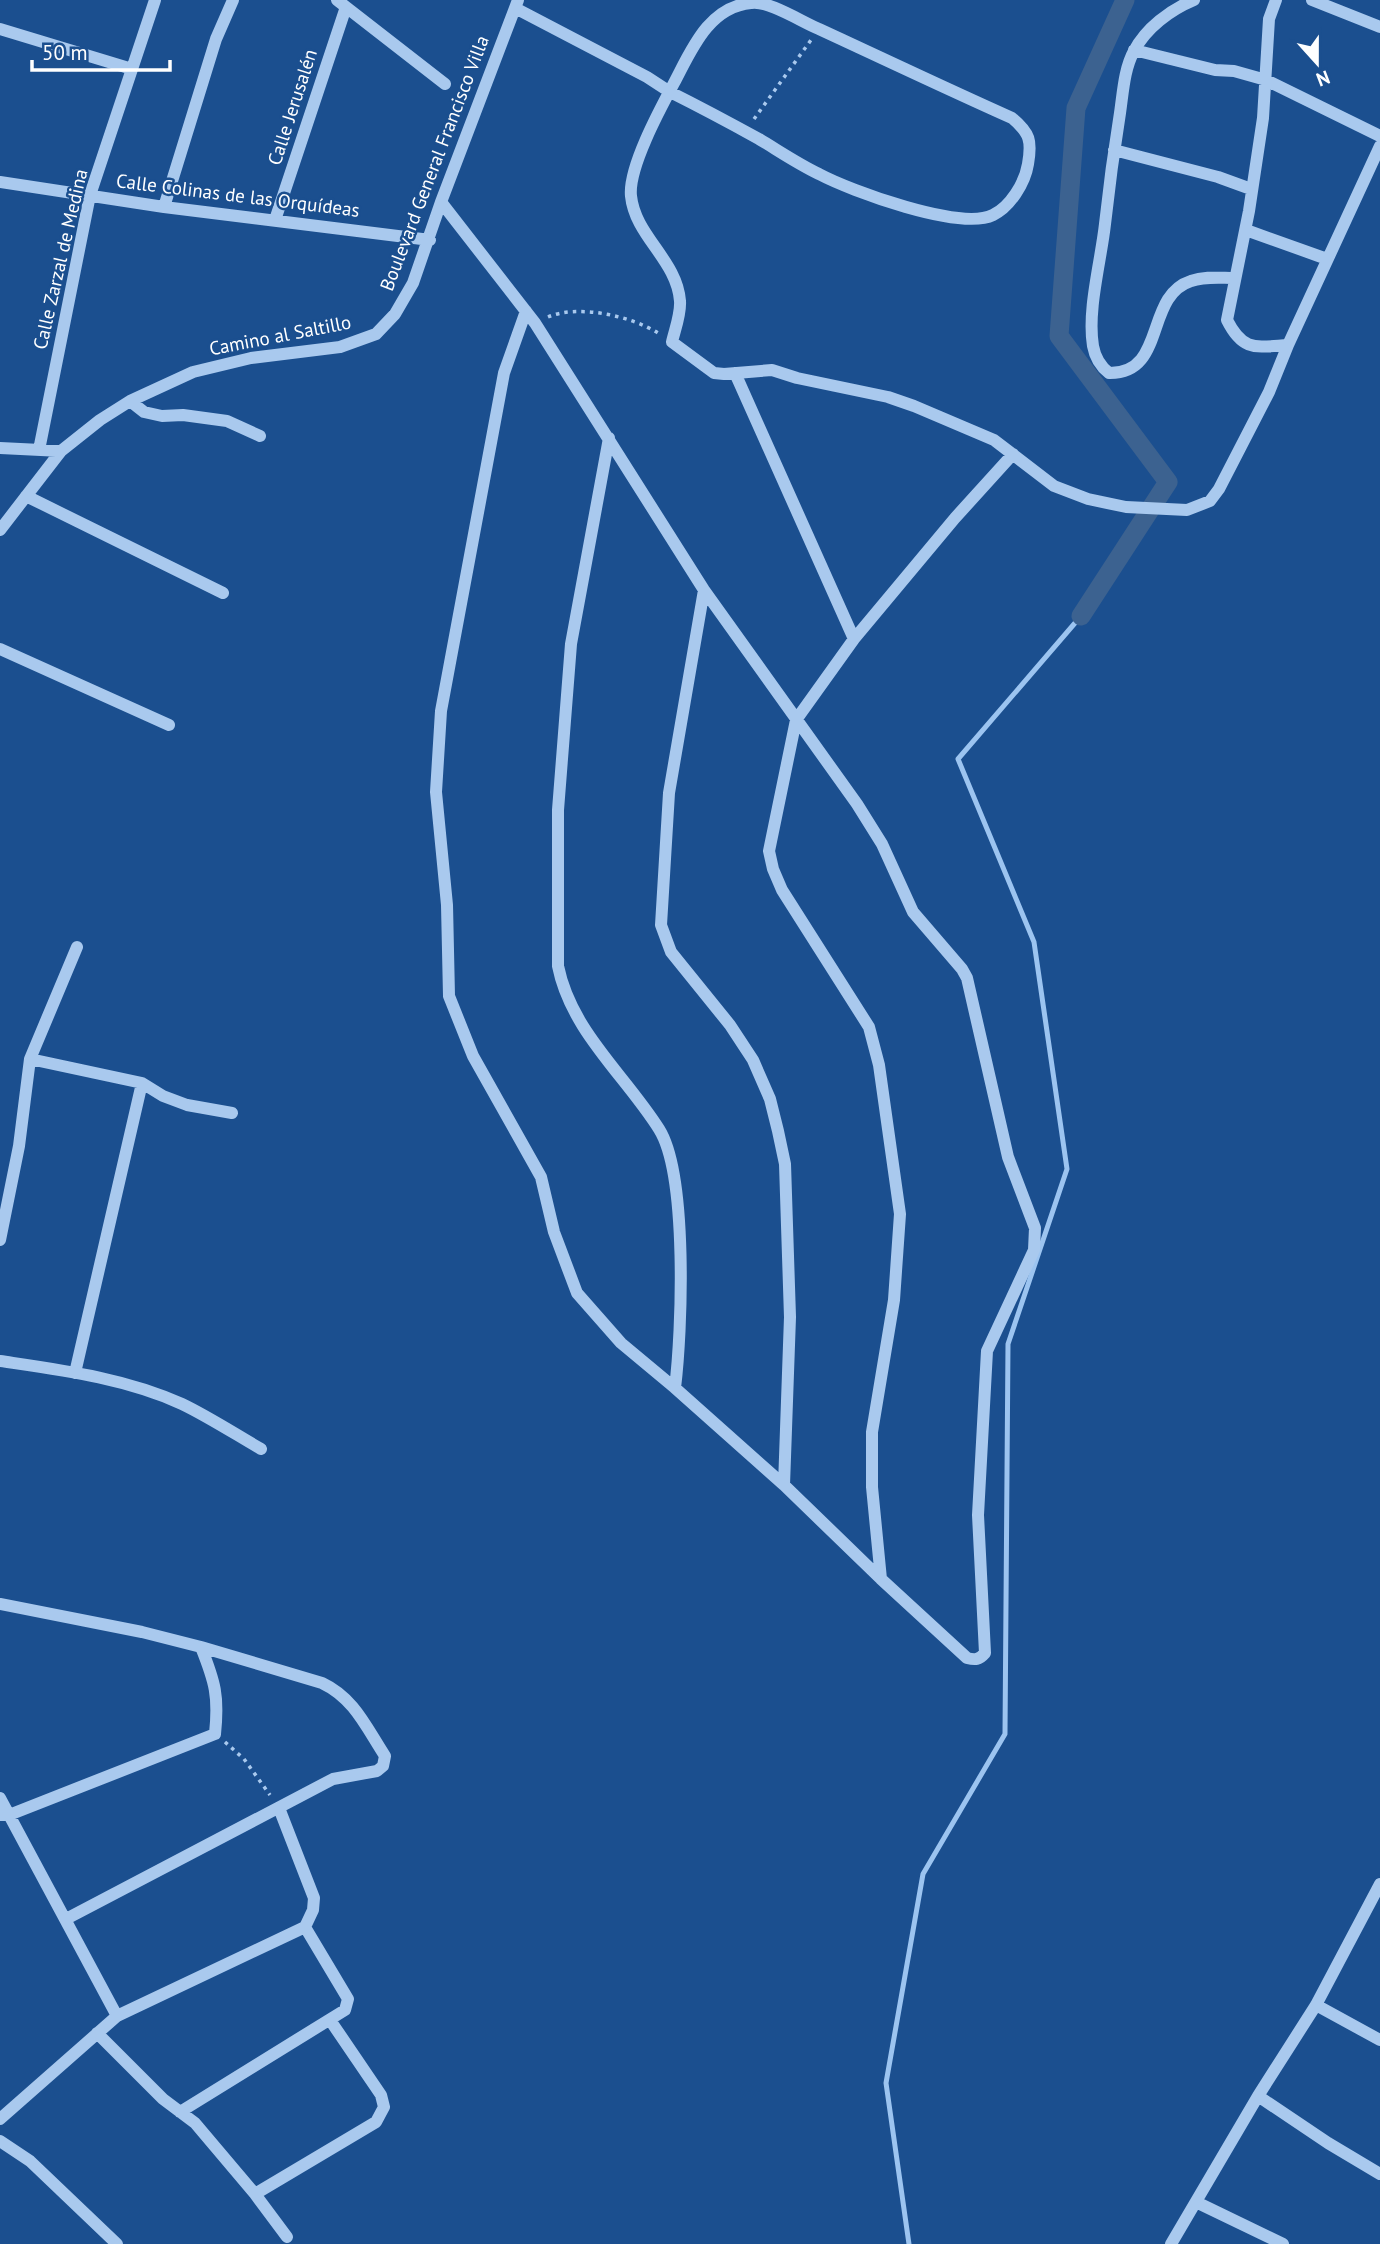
<svg xmlns="http://www.w3.org/2000/svg" width="1380" height="2244" viewBox="0 0 1380 2244" font-family="'PT Sans',sans-serif">
  <style>
    .lines { fill: none; stroke-linecap: round; stroke-linejoin: round }
    .stream { stroke: #9cc4f0; stroke-width: 5 }
    .canal { stroke: #3c6290; stroke-width: 19 }
    .path { stroke: #a9c9ee; stroke-width: 3.5; stroke-dasharray: 3.5 5; stroke-linecap: butt }
    .minor { stroke: #a9c9ee; stroke-width: 12 }
    .labels { text-anchor: middle; dominant-baseline: central; stroke-width: 5; stroke-linejoin: round; paint-order: stroke }
    .street-label { font-size: 19px; fill: #fff; stroke: #1b4f8f }
  </style>
  <rect width="100%" height="100%" fill="#1b4f8f"/>
  <g class="lines">
    <path class="stream" d="M909 2244 886 2083 923 1874 1005 1734 1008 1344 1067 1169 1034 942 958 759 1081 616"/>
    <path class="canal" d="M1081 616 1168 482 1059 336 1076 108 1125 0"/>
    <path class="path" d="M754 119 811 40
      M548 317C578 304 631 316 658 333
      M225 1742 244 1759 270 1795"/>
    <path class="minor" d="M337 0 445 84
      M1194 0C1170 10 1146 28 1134 51 1124 69 1123 93 1120 113 1114 150 1109 187 1105 224 1101 261 1087 310 1093 346 1095 357 1100 366 1109 373 1167 374 1144 296 1191 281 1205 276 1220 278 1235 278
      M1276 0 1269 19 1263 118 1249 211 1227 320C1243 352 1256 347 1288 345
      M1312 0 1380 27
      M515 8 647 77 670 92C700 107 730 123 759 139 779 151 798 164 819 174 851 191 960 231 993 215 1010 207 1025 183 1028 164 1032 141 1030 133 1012 118 947 89 884 59 819 29 802 22 768 0 751 3 708 7 691 51 674 83 660 109 628 168 631 196 635 236 677 260 680 301 681 314 675 329 672 342L714 373 724 374 772 370 797 378 888 397 914 406 994 440 1054 486 1088 499 1126 507 1187 510 1210 501 1219 489 1269 392 1288 345 1380 146
      M0 29 132 69
      M1134 50 1215 70 1234 71 1266 80 1380 136
      M1114 150 1218 177 1251 189
      M0 182 164 207 430 240
      M441 202 535 323 704 590 857 804 882 844 913 912 962 969 967 978 1008 1157 1035 1228 1034 1250 987 1351 978 1515 985 1653C979 1660 975 1660 967 1658L881 1579
      M164 207 216 39 233 0
      M275 220 346 7
      M1246 230 1327 259
      M526 311 504 373 441 711 436 792 447 905 449 996 473 1056 541 1177 554 1232 577 1293 621 1343 675 1388
      M735 373 854 639
      M130 401 144 412 162 416 183 415 227 421 260 436
      M609 438 571 644 558 810V966C571 1031 625 1075 659 1129 688 1175 682 1332 675 1388L784 1485 881 1579 872 1487V1432L894 1300 900 1214 879 1065 869 1027 782 890 773 869 769 851 796 720 854 639 955 518 1013 454
      M0 448 61 451
      M39 450 90 195 155 0
      M26 496 223 593
      M0 530 61 451 100 420 130 401 193 372 251 358 340 347 376 334 395 314 413 283 441 202 518 0
      M704 590 669 793 661 925 671 952 730 1025 753 1060 770 1099 778 1131 785 1164 790 1317 784 1485
      M0 649 169 725
      M30 1059 142 1083 163 1096 187 1105 232 1113
      M0 1240 19 1146 30 1059 77 947
      M0 1361C61 1370 125 1378 182 1404 209 1417 235 1434 261 1449
      M75 1373 142 1083
      M0 1604 142 1632 201 1647 322 1683C354 1698 366 1727 385 1756L383 1766 377 1771 333 1779 66 1919
      M0 1798 117 2016
      M0 1815H9L215 1734C219 1696 215 1682 201 1647
      M1316 2005 1380 2040
      M97 2033 163 2099 195 2123 255 2194 287 2237
      M1258 2096 1328 2143 1380 2174
      M180 2112 345 2010 348 1999 305 1927
      M0 2119 117 2016 305 1927 313 1910 314 1898 279 1808
      M0 2141 30 2161 117 2244
      M255 2194 376 2122 384 2107 381 2095 330 2020
      M1196 2202 1283 2244
      M1171 2244 1258 2096 1316 2005 1380 1884"/>
  </g>
  <g class="labels">
    <g class="street-label">
      <text transform="translate(292 107) rotate(-72)">Calle Jerusalén</text>
      <text transform="translate(434 163) rotate(-69)">Boulevard General Francisco Villa</text>
      <text transform="translate(238 195) rotate(7)">Calle Colinas de las Orquídeas</text>
      <text transform="translate(60 259) rotate(-77)">Calle Zarzal de Medina</text>
      <text transform="translate(280 335) rotate(-11)">Camino al Saltillo</text>
    </g>
  </g>
  <g transform="translate(1317 63) rotate(159)" stroke="#1b4f8f" stroke-width="5" paint-order="stroke">
  <path d="M0-5L12 26L0 18L-12 26Z" fill="#ffffff"/>
  <text y="-10" font-size="19" font-weight="bold" text-anchor="middle" fill="#ffffff">N</text>
  </g>
  <path d="M32 60v10h138v-10" fill="none" stroke="#ffffff" stroke-width="3.5"/>
  <text x="42" y="60" font-size="21" fill="#ffffff" stroke="#1b4f8f" stroke-width="5" paint-order="stroke">50 m</text>
</svg>
